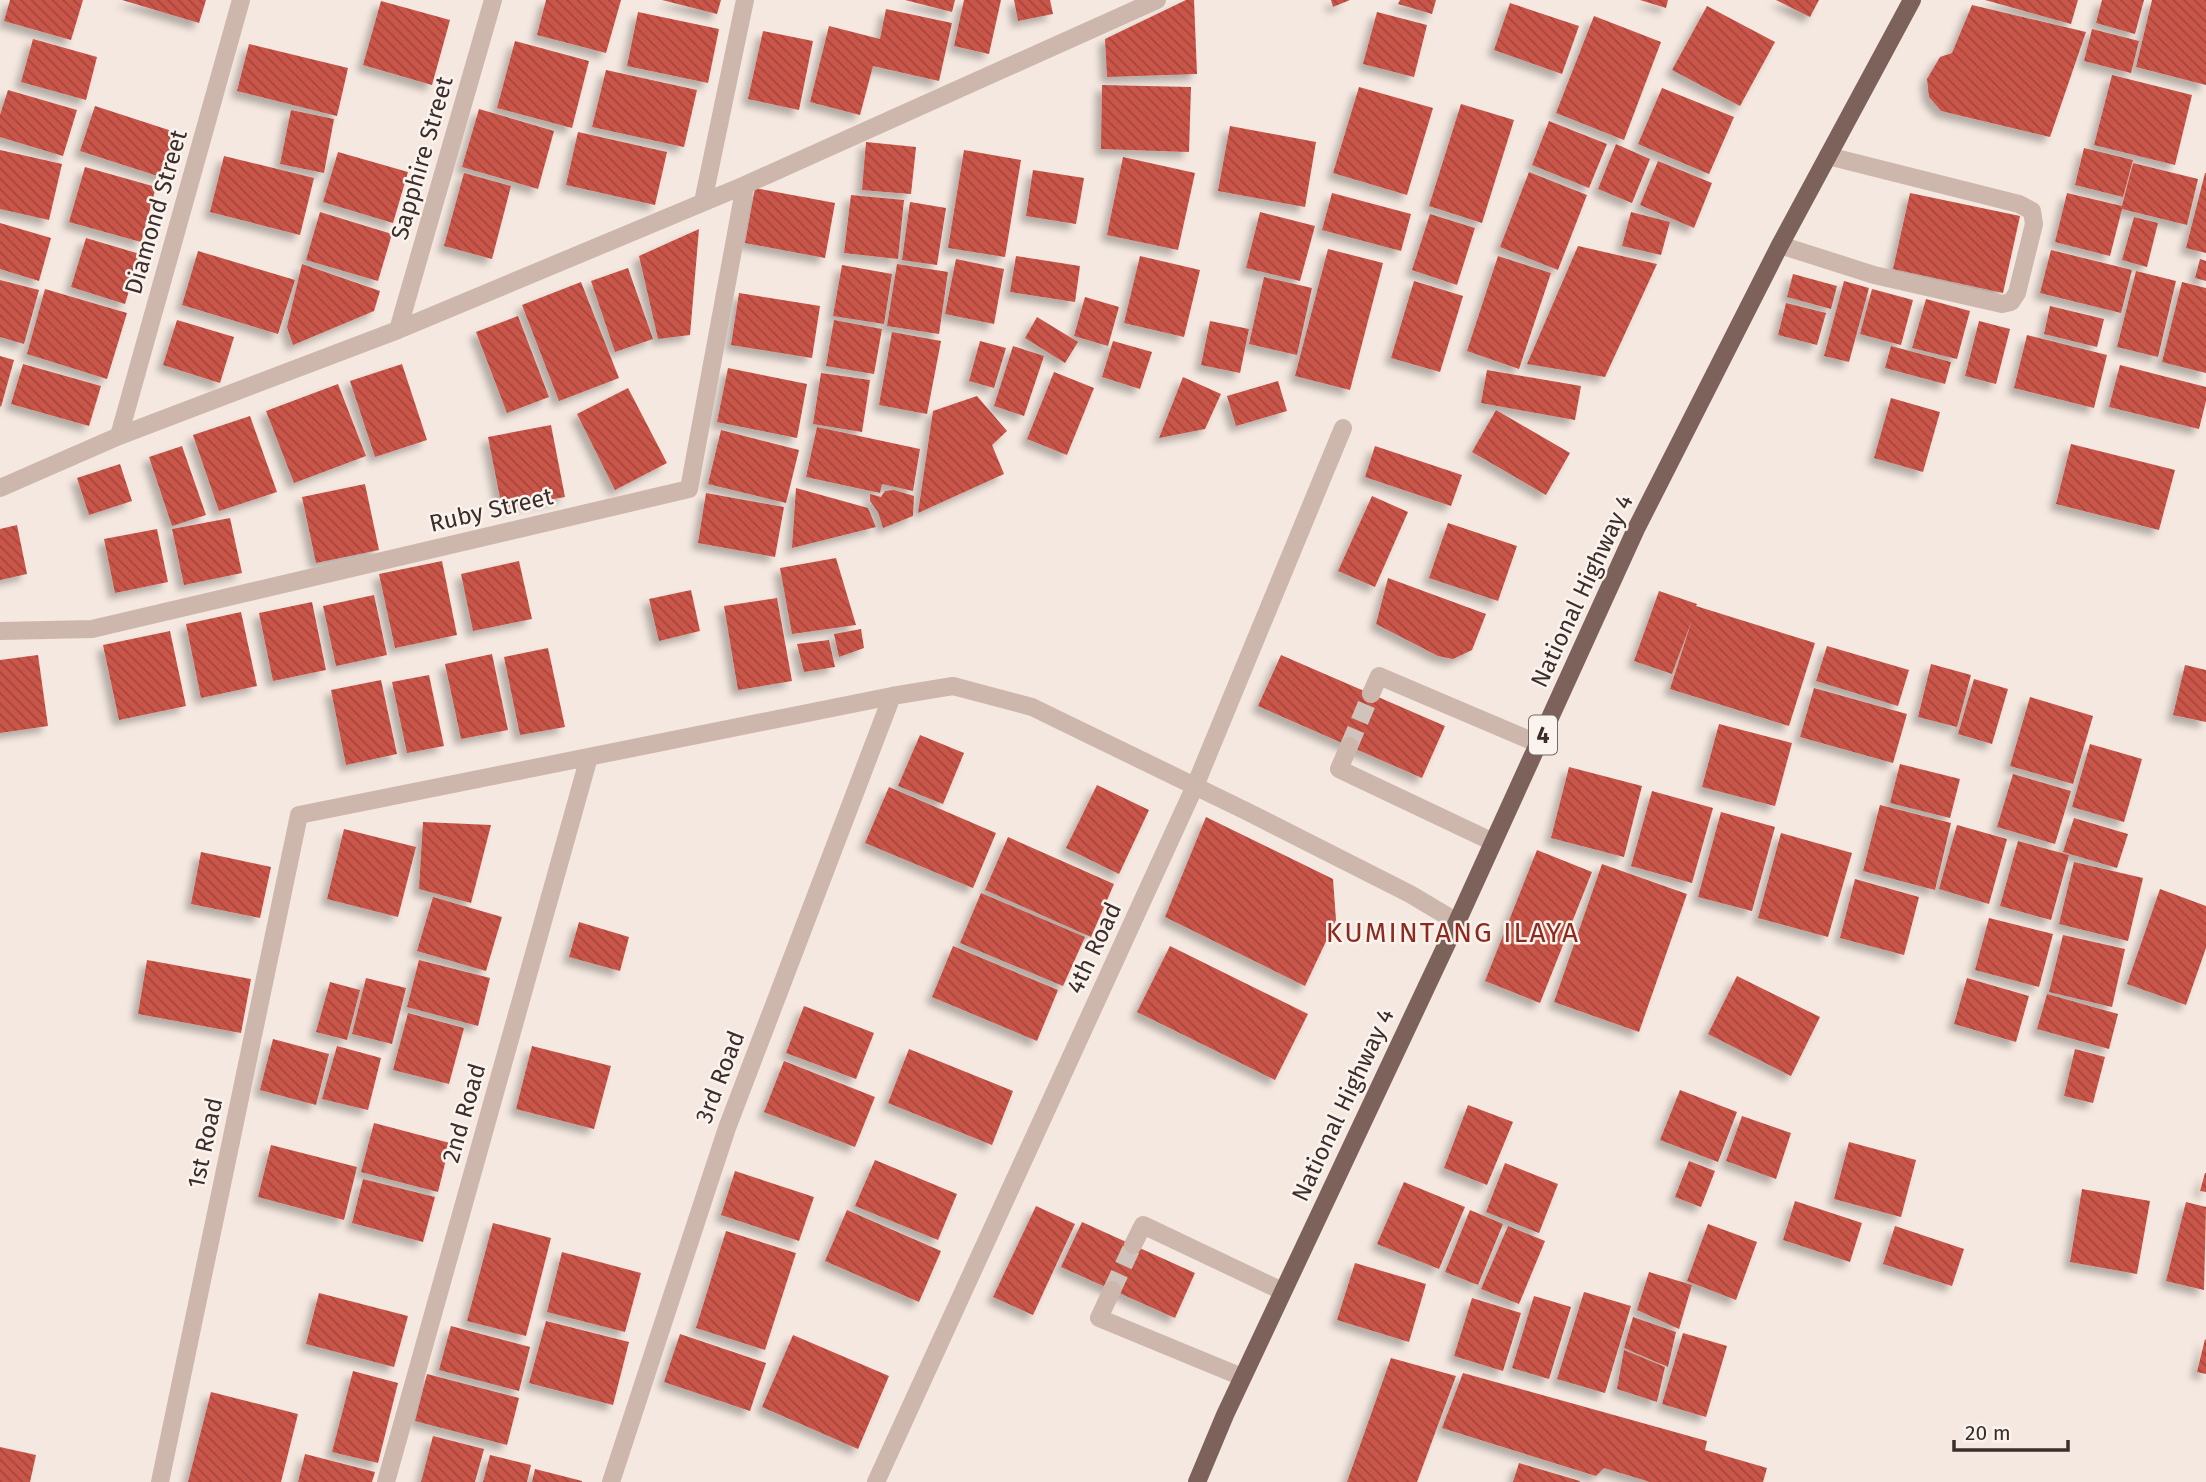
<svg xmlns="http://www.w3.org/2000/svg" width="2206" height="1482" viewBox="0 0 2206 1482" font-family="'Fira Sans',sans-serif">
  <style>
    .building { fill: url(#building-back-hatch); filter: url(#shadow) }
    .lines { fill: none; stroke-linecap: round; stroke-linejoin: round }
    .minor-tunnel { stroke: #cfc3bc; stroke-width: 18; stroke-dasharray: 18 9; stroke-linecap: butt }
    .minor { stroke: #cdb6ab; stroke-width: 18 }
    .major { stroke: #7d625b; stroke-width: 18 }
    .labels { text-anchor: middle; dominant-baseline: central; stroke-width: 5; stroke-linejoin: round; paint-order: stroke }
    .shield { fill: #fbf3ed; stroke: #756865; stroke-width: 2 }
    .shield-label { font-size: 23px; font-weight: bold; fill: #3b2d2b }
    .street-label { font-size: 24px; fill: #3b2d2b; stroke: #fbf3ed }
    .quarter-label { font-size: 28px; letter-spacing: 2px; fill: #8d2a20; stroke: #fbf3ed }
  </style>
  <defs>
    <pattern id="building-back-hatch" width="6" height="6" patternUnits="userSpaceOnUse" patternTransform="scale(1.75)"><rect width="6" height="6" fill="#ca5549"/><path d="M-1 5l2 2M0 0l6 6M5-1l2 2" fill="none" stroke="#a5473d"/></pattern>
    <filter id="shadow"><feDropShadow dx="-6" dy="6" stdDeviation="3.5" flood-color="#0004"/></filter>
  </defs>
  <rect width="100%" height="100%" fill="#f4e8e0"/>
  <path class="building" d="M10 0H83L71 40 4 21Z
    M122 0H206L199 23Z
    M546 0H621L606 53 537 35Z
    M662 0H721L717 14Z
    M905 0H955L952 12Z
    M964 0H1001L989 54 954 46Z
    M1014 0H1050L1053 14 1018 21Z
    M1186 0H1194L1197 74 1107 77 1105 39Z
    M1331 0H1350L1333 7Z
    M1400 0H1436L1432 14 1398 4Z
    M1640 0H1668L1666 8Z
    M1776 0H1819L1810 17Z
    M1985 0H2078L2071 24Z
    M2102 0H2144L2135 34 2096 23Z
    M2152 0H2206V85L2136 67Z
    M381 1 450 20 432 85 363 65Z
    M1510 3 1579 26 1562 74 1494 50Z
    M1972 5 2086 32 2050 137 1941 111 1929 97 1927 79 1940 57 1952 53Z
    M1707 6 1775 42 1740 106 1672 70Z
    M886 9 952 23 939 81 873 66 860 115 810 102 829 26 880 39Z
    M638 12 719 29 708 83 627 66Z
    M1377 12 1427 25 1414 77 1363 64Z
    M1594 16 1661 42 1624 140 1556 113Z
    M2092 29 2139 41 2131 73 2084 61Z
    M763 31 813 41 799 110 748 99Z
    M33 39 97 57 86 100 21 82Z
    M515 41 589 61 572 128 497 108Z
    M249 44 348 68 337 116 237 91Z
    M606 70 697 90 684 147 592 127Z
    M2112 75 2192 95 2175 165 2094 145Z
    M1102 85 1191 87 1189 152 1101 149Z
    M1359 87 1433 108 1407 195 1333 173Z
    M1662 88 1734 117 1709 174 1638 144Z
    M8 90 77 110 63 156 0 137V115Z
    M1461 104 1514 120 1482 223 1429 206Z
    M95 106 178 133 164 178 80 151Z
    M479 109 554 131 538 189 462 167Z
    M291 110 334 119 324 173 280 164Z
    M1549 121 1607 144 1589 188 1532 165Z
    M1230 126 1316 142 1305 207 1218 191Z
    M578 132 667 152 655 205 566 185Z
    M866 142 916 147 911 194 862 190Z
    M1616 144 1650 159 1632 203 1598 189Z
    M2084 148 2133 160 2123 197 2075 185Z
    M0 150 62 164 49 220 0 209Z
    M964 150 1021 160 1005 257 948 248Z
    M338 152 408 172 393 223 323 202Z
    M224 156 314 178 300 235 210 212Z
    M1123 157 1195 173 1178 250 1107 235Z
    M1658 161 1712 183 1694 228 1640 205Z
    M2133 163 2198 179 2187 225 2122 209 2110 256 2055 242 2067 193 2122 206Z
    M85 167 156 187 141 242 69 222Z
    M1033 170 1084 178 1076 224 1026 216Z
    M1529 172 1587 195 1558 270 1500 247Z
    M464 173 511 186 492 259 444 246Z
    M2205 173H2206V253L2186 248Z
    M755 188 835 203 825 258 745 243Z
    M1332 193 1411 214 1401 251 1322 230Z
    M1910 193 2020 216 2003 293 1893 269Z
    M851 195 904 200 898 259 844 253Z
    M910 202 946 208 937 265 902 260Z
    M320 212 392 234 378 281 306 260Z
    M1260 212 1315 226 1300 281 1246 268Z
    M1631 212 1670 222 1661 255 1622 246Z
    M1430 214 1475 228 1457 285 1412 270Z
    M2134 217 2158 223 2147 267 2122 260Z
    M0 223 51 238 39 281 0 269Z
    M699 229 690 335 658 339 639 256Z
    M86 238 140 254 125 304 71 287Z
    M1578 246 1657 264 1605 377 1527 364Z
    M1328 249 1383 263 1350 390 1295 376Z
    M2051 250 2132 270 2121 313 2040 293Z
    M198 251 295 280 278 334 182 305Z
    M1016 256 1080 266 1075 302 1010 292Z
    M1140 256 1200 270 1184 337 1124 323Z
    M1498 256 1551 273 1519 369 1467 351Z
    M956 259 1004 269 994 324 945 314Z
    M2200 259 2206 261V281L2195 278Z
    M302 264 380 291 374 311 293 345 287 327Z
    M897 264 948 272 939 334 887 326Z
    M842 265 892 274 884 324 833 316Z
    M628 268 653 339 615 352 591 281Z
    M2136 271 2176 281 2158 357 2117 347Z
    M1793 274 1837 286 1831 309 1787 297Z
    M1264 277 1312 288 1297 355 1249 344Z
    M0 280 39 290 24 344 0 337Z
    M1414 281 1463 296 1440 372 1391 358Z
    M1844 281 1869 288 1849 362 1824 356Z
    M581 282 619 378 559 401 522 305Z
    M2182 282 2206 288V373L2162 362Z
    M45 289 127 313 107 379 27 354Z
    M1872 289 1913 300 1901 345 1860 334Z
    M739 293 820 306 812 358 731 345Z
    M1085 297 1119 307 1108 346 1074 336Z
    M1926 299 1970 311 1957 359 1912 348Z
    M1786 303 1826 313 1817 345 1778 335Z
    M2050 306 2104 319 2097 347 2044 334Z
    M518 316 549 397 507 413 476 332Z
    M1037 317 1078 342 1065 363 1025 338Z
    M177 320 234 337 220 383 163 365Z
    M834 320 882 329 874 374 826 366Z
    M1210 321 1249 329 1240 373 1201 365Z
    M1979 321 2010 329 1996 384 1965 376Z
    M892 332 941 341 927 414 879 405Z
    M2027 335 2107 355 2094 408 2014 388Z
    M980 341 1006 348 994 388 969 381Z
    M1113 341 1152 352 1140 389 1102 377Z
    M1013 346 1044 356 1024 416 994 406Z
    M1891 346 1951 362 1945 384 1885 368Z
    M0 356 14 360 1 407 0 406Z
    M23 364 101 386 89 426 11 404Z
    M402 364 427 440 375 457 350 381Z
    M2120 365 2206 387V401L2199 429 2109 407Z
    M728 368 807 384 797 438 717 422Z
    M1487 370 1581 386 1575 420 1481 403Z
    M1054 372 1094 388 1067 455 1027 439Z
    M821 373 870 380 862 432 813 424Z
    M1183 377 1221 394 1205 429 1159 438Z
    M1278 381 1287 411 1236 426 1227 396Z
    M338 384 366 456 294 483 266 411Z
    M628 388 667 463 615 490 577 414Z
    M977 396 1007 431 992 445 1004 474 918 513 933 411Z
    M1891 398 1940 412 1923 472 1874 458Z
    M1496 410 1570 453 1546 495 1472 452Z
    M250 416 277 492 219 511 193 435Z
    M551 425 565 497 502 508 488 437Z
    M817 427 920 449 913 491 882 484 880 493 806 477Z
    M721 430 799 450 786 503 708 484Z
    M2071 444 2175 470 2159 530 2056 504Z
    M182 446 206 515 172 526 149 457Z
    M1375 446 1462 475 1451 506 1365 477Z
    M120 464 132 501 89 515 77 478Z
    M365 484 379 550 316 563 302 497Z
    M796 488 868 508 876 527 792 548Z
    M894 490 914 496 913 516 883 528 878 512 870 501V494L881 497 885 491Z
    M706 493 784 507 775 557 698 543Z
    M1372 496 1408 512 1375 587 1338 571Z
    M230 518 242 573 184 585 172 529Z
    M1448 523 1517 546 1498 601 1429 578Z
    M17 525 27 574 0 580V529Z
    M157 529 168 582 115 593 104 539Z
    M836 558 856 625 792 634 780 568Z
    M442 561 457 635 395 648 379 574Z
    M519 561 532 619 473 631 461 574Z
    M1388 578 1486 614 1472 650 1453 659 1438 656 1376 624Z
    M691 590 700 631 659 641 649 599Z
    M1659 591 1697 604 1696 606 1815 643 1789 726 1670 689 1692 620 1672 674 1634 661Z
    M374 595 387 655 336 666 323 606Z
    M777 598 792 681 738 690 724 606Z
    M312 602 326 670 273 681 259 613Z
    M241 612 257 686 201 698 186 624Z
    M861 629 864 648 839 657 834 634Z
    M170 631 186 706 119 720 103 645Z
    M829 640 835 667 804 672 797 644Z
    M1827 646 1909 670 1898 706 1816 681Z
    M548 648 565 727 520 735 504 657Z
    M492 654 508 730 461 739 445 664Z
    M38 655 48 726 0 733V660Z
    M1281 655 1445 726 1422 778 1258 706Z
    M1931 664 1971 675 1957 727 1918 717Z
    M2185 665 2206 670V722L2173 715Z
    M429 675 444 746 407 753 392 682Z
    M1974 679 2008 689 1992 744 1958 734Z
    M381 680 397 754 346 765 331 690Z
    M1814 688 1907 714 1893 763 1800 737Z
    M2030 697 2093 716 2073 784 2010 766Z
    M1719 724 1792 743 1775 806 1702 787Z
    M920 735 964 753 943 804 898 786Z
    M2090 744 2142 759 2124 822 2072 807Z
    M1900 764 1960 779 1950 818 1890 803Z
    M1569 767 1642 786 1624 857 1551 838Z
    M2013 774 2071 791 2055 844 1997 827Z
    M1097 785 1149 810 1119 874 1066 848Z
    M889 787 996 833 973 888 865 843Z
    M1652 791 1713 808 1692 883 1631 866Z
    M1880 805 1951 823 1935 890 1863 871Z
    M1721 812 1775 827 1752 911 1698 897Z
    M1206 817 1333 879 1336 920 1305 986 1165 917Z
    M2074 818 2128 834 2117 868 2063 852Z
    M423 822 491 825 471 903 419 889Z
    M1957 825 2007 839 1989 904 1939 889Z
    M344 829 416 847 398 917 327 899Z
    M1781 833 1852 853 1828 937 1758 918Z
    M1008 837 1114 884 1091 937 985 890Z
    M2018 841 2069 855 2051 920 2000 906Z
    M1537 850 1592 872 1540 1003 1485 981Z
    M201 852 271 867 260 918 191 904Z
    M2074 862 2143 878 2128 941 2059 924Z
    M1602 864 1687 894 1639 1032 1554 1002Z
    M1855 879 1919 897 1904 955 1840 938Z
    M2160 889 2206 906V948L2186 1005 2127 984Z
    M981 893 1085 937 1063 986 960 943Z
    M433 897 502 917 486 971 417 951Z
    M1989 918 2053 934 2039 987 1975 970Z
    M579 922 629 937 620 971 569 957Z
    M2063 935 2125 949 2112 1007 2049 992Z
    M953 946 1058 990 1037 1041 932 997Z
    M1170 946 1308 1014 1275 1080 1137 1012Z
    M147 960 251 979 241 1033 138 1014Z
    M419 960 490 978 478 1026 407 1007Z
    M1737 976 1820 1017 1791 1076 1708 1034Z
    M366 978 406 988 392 1044 352 1034Z
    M1967 978 2029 996 2016 1042 1954 1024Z
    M330 982 360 990 347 1040 316 1032Z
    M2047 994 2118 1014 2109 1049 2037 1029Z
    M804 1006 874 1033 856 1079 786 1053Z
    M408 1013 464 1028 449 1084 393 1070Z
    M273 1039 329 1054 316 1105 260 1090Z
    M337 1046 381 1058 368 1110 322 1099Z
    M532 1046 611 1066 594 1129 516 1109Z
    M909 1049 1013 1091 992 1145 888 1103Z
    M2075 1049 2105 1057 2093 1103 2064 1096Z
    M784 1061 875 1097 855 1147 764 1112Z
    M1680 1090 1737 1112 1718 1162 1660 1140Z
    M1468 1105 1513 1122 1487 1185 1444 1168Z
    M1742 1116 1791 1133 1776 1179 1726 1161Z
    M374 1123 450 1143 438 1192 361 1172Z
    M1849 1142 1916 1160 1901 1217 1834 1199Z
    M271 1145 357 1167 344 1220 258 1197Z
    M875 1160 957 1194 938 1240 855 1206Z
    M1689 1161 1715 1171 1701 1207 1675 1197Z
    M1505 1163 1558 1184 1539 1233 1486 1212Z
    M735 1171 814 1197 799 1241 721 1215Z
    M2205 1173H2206V1192L2200 1191Z
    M363 1179 435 1197 423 1242 352 1223Z
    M1404 1182 1465 1207 1439 1269 1377 1244Z
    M2082 1189 2150 1201 2137 1274 2070 1262Z
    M1795 1201 1862 1223 1850 1262 1783 1240Z
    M2186 1202 2206 1207 2204 1290 2166 1281Z
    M1036 1206 1075 1224 1033 1315 993 1297Z
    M847 1210 941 1251 919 1302 825 1261Z
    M1470 1210 1503 1224 1478 1285 1445 1272Z
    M1082 1222 1195 1273 1175 1318 1061 1267Z
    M493 1223 551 1238 526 1336 467 1321Z
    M1708 1224 1757 1242 1736 1300 1687 1281Z
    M1508 1226 1545 1241 1519 1304 1481 1289Z
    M1895 1226 1964 1249 1952 1286 1883 1264Z
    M726 1231 796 1253 765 1350 696 1328Z
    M562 1252 641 1273 625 1332 547 1312Z
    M1355 1263 1426 1284 1409 1342 1337 1320Z
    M1649 1272 1692 1285 1679 1329 1637 1310Z
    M1584 1292 1631 1306 1605 1393 1557 1379Z
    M319 1293 408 1316 394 1367 306 1344Z
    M1534 1296 1571 1307 1549 1379 1512 1368Z
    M1472 1298 1521 1313 1503 1371 1454 1356Z
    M1633 1317 1676 1332 1668 1367 1624 1348Z
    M546 1321 629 1342 613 1405 529 1383Z
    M451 1326 530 1347 519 1391 439 1370Z
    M1683 1333 1727 1346 1706 1417 1662 1404Z
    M680 1334 766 1363 750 1411 664 1382Z
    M793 1335 889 1376 858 1449 762 1407Z
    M2205 1339 2206 1340V1374L2197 1372Z
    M1624 1350 1665 1367 1657 1402 1617 1389Z
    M1391 1358 1456 1376 1417 1482H1347Z
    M353 1371 398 1383 378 1463 332 1452Z
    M1463 1373 1707 1441 1705 1450 1767 1468 1763 1482H1650L1604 1468 1596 1476 1442 1428Z
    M427 1374 519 1398 507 1445 415 1421Z
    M211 1392 298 1414 281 1482H188Z
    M433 1436 484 1449 475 1482H421Z
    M0 1447 36 1455 30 1482H0Z
    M305 1454 375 1472 372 1482H298Z
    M490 1455 531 1465 527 1482H483Z
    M1519 1463 1580 1481V1482H1513Z
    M535 1469 582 1481V1482H532Z"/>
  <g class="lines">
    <path class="minor-tunnel" d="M1349 746 1371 694
      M1112 1290 1133 1245"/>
    <path class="minor" d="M703 202 745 0
      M1780 245 1874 275 2002 304 2011 302 2017 293 2034 224 2032 211 2019 204 1828 156
      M398 330 493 0
      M119 436 241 0
      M0 488 119 436 398 330 745 185 1157 0
      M0 631 92 629 689 489 745 185
      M1371 694 1379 676 1539 744
      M1349 746 1339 769 1493 842
      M1133 1245 1143 1225 1282 1291
      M1112 1290 1099 1318 1242 1377
      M160 1482 299 815 892 696 953 686 1032 707 1246 811 1410 894 1457 922
      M386 1482 589 757
      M611 1482 727 1128 892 696
      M876 1482 1195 786 1343 428"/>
    <path class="major" d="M1197 1482 1225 1415 1457 922 1636 529 1780 245 1912 0"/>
  </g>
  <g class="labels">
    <rect class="shield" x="1529" y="715.5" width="28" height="39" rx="5"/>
    <g class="shield-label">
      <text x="1543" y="735">4</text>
    </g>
    <g class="street-label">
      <text transform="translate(422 158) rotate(-74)">Sapphire Street</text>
      <text transform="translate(156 212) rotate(-74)">Diamond Street</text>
      <text transform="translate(491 510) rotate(-13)">Ruby Street</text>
      <text transform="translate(1582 591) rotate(-65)">National Highway 4</text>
      <text transform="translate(1094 948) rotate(-65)">4th Road</text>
      <text transform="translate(720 1077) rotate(-69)">3rd Road</text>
      <text transform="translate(1343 1105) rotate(-65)">National Highway 4</text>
      <text transform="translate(464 1113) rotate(-74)">2nd Road</text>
      <text transform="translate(205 1143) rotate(-78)">1st Road</text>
    </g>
    <g class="quarter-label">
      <text x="1453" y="932">KUMINTANG ILAYA</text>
    </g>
  </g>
  <path d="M1954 1440v10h114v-10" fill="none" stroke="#3b2d2b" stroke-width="3.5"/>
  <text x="1965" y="1440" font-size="21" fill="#3b2d2b" stroke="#fbf3ed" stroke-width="5" paint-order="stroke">20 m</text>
</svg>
